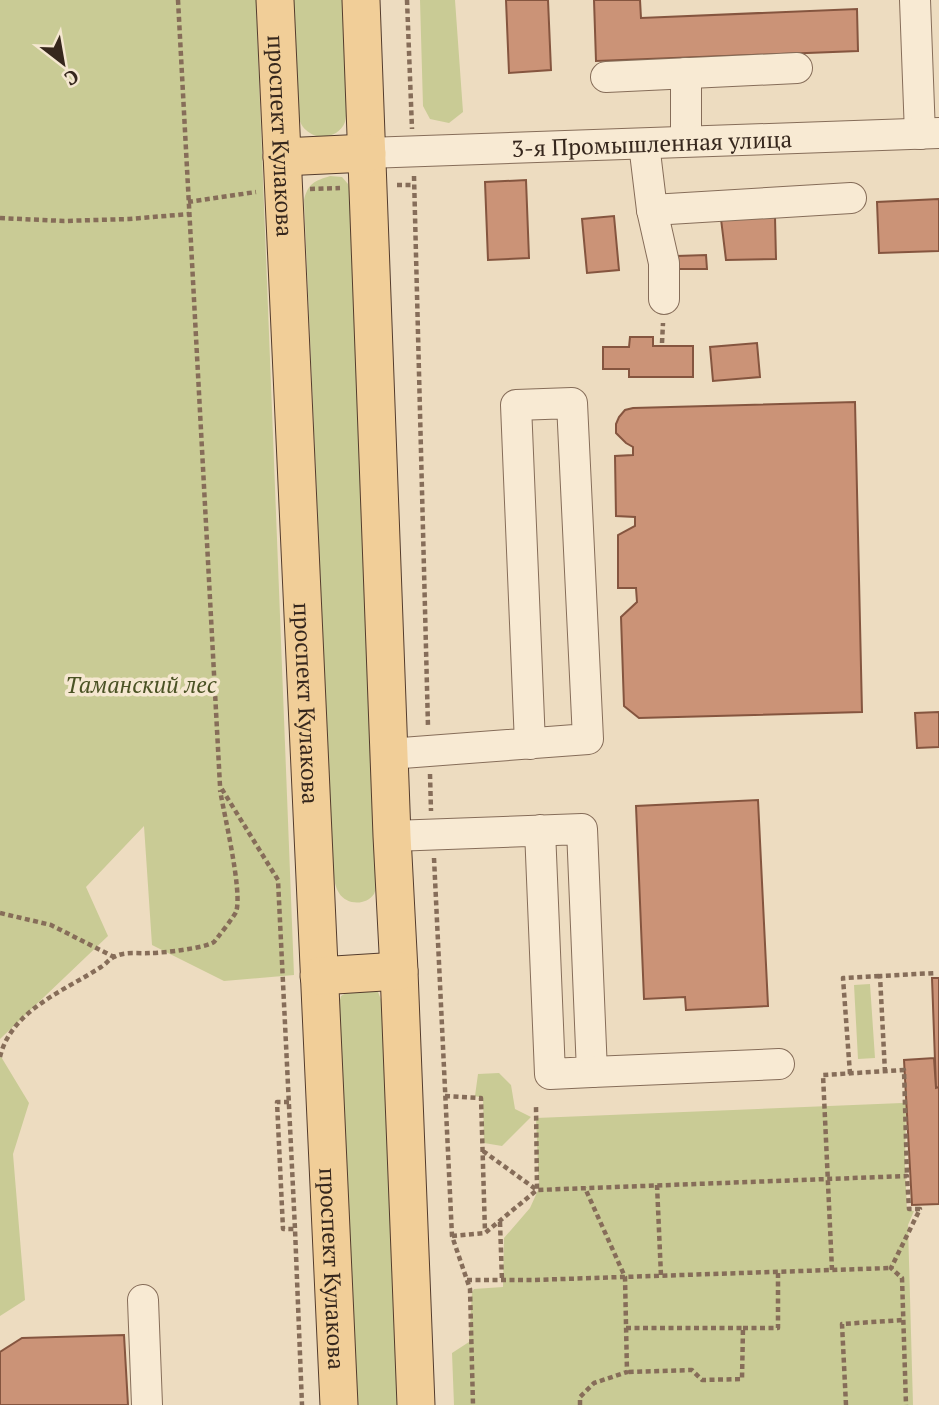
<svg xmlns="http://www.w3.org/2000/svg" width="939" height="1405" viewBox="0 0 939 1405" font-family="'PT Serif',serif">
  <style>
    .green { fill: #c9cb95 }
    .building { fill: #cb9377; stroke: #85553f; stroke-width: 2 }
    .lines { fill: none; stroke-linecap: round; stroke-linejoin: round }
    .minor-casing { stroke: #866d59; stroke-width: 32 }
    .major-casing { stroke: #543c2d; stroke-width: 39 }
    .path { stroke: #866d59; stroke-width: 4.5; stroke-dasharray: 5 3.5; stroke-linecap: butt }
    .minor { stroke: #f8ead3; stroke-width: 30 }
    .major { stroke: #f1ce98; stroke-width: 37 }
    .labels { text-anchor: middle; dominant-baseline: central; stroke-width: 7; stroke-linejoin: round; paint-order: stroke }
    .street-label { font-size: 23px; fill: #36271d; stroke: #f5e7d0 }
    .park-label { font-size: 23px; font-style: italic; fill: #4a5224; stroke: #f5e7d0 }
  </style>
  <rect width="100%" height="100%" fill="#eddcc0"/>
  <path class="green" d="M0 0H256L294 975 224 981 152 945 144 826 86 887 108 936 0 1039Z
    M293 0H343L347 110C346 114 346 118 345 122 339 138 317 141 306 130 301 126 300 121 298 115Z
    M420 0H455L463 112 449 123 430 119 423 106Z
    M330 176 342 177 348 184 352 195 377 882C376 886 376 890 374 894 366 906 346 905 339 893 335 887 334 878 333 871L304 200C308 183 315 181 330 176Z
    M870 984 875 1058 858 1059 854 985Z
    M362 989 378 992 382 1002 399 1405H357L338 1007 341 996 350 991Z
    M0 1055 29 1103 13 1154 25 1300 0 1316Z
    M499 1073 511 1085 515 1109 531 1117 502 1146 484 1143 483 1098 475 1096 478 1074Z
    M902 1103 906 1104 905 1167 907 1210 914 1211 908 1225 913 1405H454L452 1353 469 1342 472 1292 474 1289 503 1287 504 1238 530 1208 539 1188 536 1118Z"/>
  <path class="building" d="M506 0H548L551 70 509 73Z
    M594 0H640L641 18 857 9 858 51 596 61Z
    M526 180 529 258 488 260 485 182Z
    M939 199V251L879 253 877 202Z
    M614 216 619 270 587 273 582 219Z
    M775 217 776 259 726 260 721 219Z
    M706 255 707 269H677V256Z
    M630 337H653V346H693V377H629V369H603V347H629Z
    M757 343 760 377 713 381 710 347Z
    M855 402 862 712 639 718 624 706 621 617 637 602 636 588H618V535L635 526V517L616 516 615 456 633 455V447L626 443 616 433V424L619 417 625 410 633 408Z
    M939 712V747L917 748 915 713Z
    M758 800 768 1006 686 1010 685 997 644 999 636 806Z
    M932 978H939V1087L936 1088Z
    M934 1058 936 1088 939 1087V1204L912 1205 904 1060Z
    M124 1335 128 1405H0V1352L22 1338Z"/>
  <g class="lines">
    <defs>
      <g id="minor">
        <path d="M915 0 920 134"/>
        <path d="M606 77 797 68"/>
        <path d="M686 141V73"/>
        <path d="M644 144 652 210 664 263V299"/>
        <path id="s1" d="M367 153 939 133"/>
        <path d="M652 210 851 198"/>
        <path d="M389 754 588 739 572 403 516 405 530 744"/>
        <path d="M392 836 582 829 592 1072 550 1074 540 830"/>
        <path d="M592 1072 779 1064"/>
        <path d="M143 1300 147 1405"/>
      </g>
      <g id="major">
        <path id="s2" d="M275 0 339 1405"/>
        <path d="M361 0 392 836 399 971 416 1405"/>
        <path d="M282 157 367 153"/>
        <path d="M319 976 399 971"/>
      </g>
    </defs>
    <use href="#minor" class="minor-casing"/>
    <use href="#major" class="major-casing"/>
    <path class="path" d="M178 0 220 786 278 880 295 1229 302 1405
      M407 0 412 129
      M414 176 428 727
      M397 185H414
      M310 189 340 188
      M188 202 256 192
      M0 218 64 221 129 219 189 214
      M662 343 663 323
      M430 774 431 811
      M434 858 452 1236 470 1289 473 1405
      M0 913 51 925 114 957
      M0 1057C11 1010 66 990 101 967 106 964 109 959 114 957 125 951 139 954 151 953 162 953 206 948 214 942 216 940 235 915 236 912 243 893 224 814 220 790
      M885 1072 880 976 936 973
      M850 1074 843 978 880 976
      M445 1096 481 1098 485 1232
      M289 1102H277L283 1229H295
      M483 1151 537 1190 907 1176 909 1209H920L891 1268 902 1278 906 1405
      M657 1185 661 1276
      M500 1222 502 1281
      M452 1236 485 1233 537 1190 536 1105
      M832 1270 823 1075 904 1070 907 1176
      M467 1280H533L891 1268
      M626 1328H743L742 1379 702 1380 692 1370 627 1372
      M743 1328H778V1271
      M580 1405V1397L594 1383 627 1372 625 1277 585 1188
      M846 1405 842 1324 903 1320"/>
    <use href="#minor" class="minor"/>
    <use href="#major" class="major"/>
  </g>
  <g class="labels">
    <g class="street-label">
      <text stroke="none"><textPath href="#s2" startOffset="136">проспект Кулакова</textPath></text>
      <text stroke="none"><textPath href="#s1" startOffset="285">3-я Промышленная улица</textPath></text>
      <text stroke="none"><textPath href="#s2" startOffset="704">проспект Кулакова</textPath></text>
      <text stroke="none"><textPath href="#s2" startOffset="1270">проспект Кулакова</textPath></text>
    </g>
    <g class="park-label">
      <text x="141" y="684">Таманский лес</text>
    </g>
  </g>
  <g transform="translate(63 63) rotate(149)" stroke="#f5e7d0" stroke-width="5" paint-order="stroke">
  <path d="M0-5L12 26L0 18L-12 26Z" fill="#36271d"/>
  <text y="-10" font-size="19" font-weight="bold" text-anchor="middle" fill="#36271d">С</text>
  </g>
</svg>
